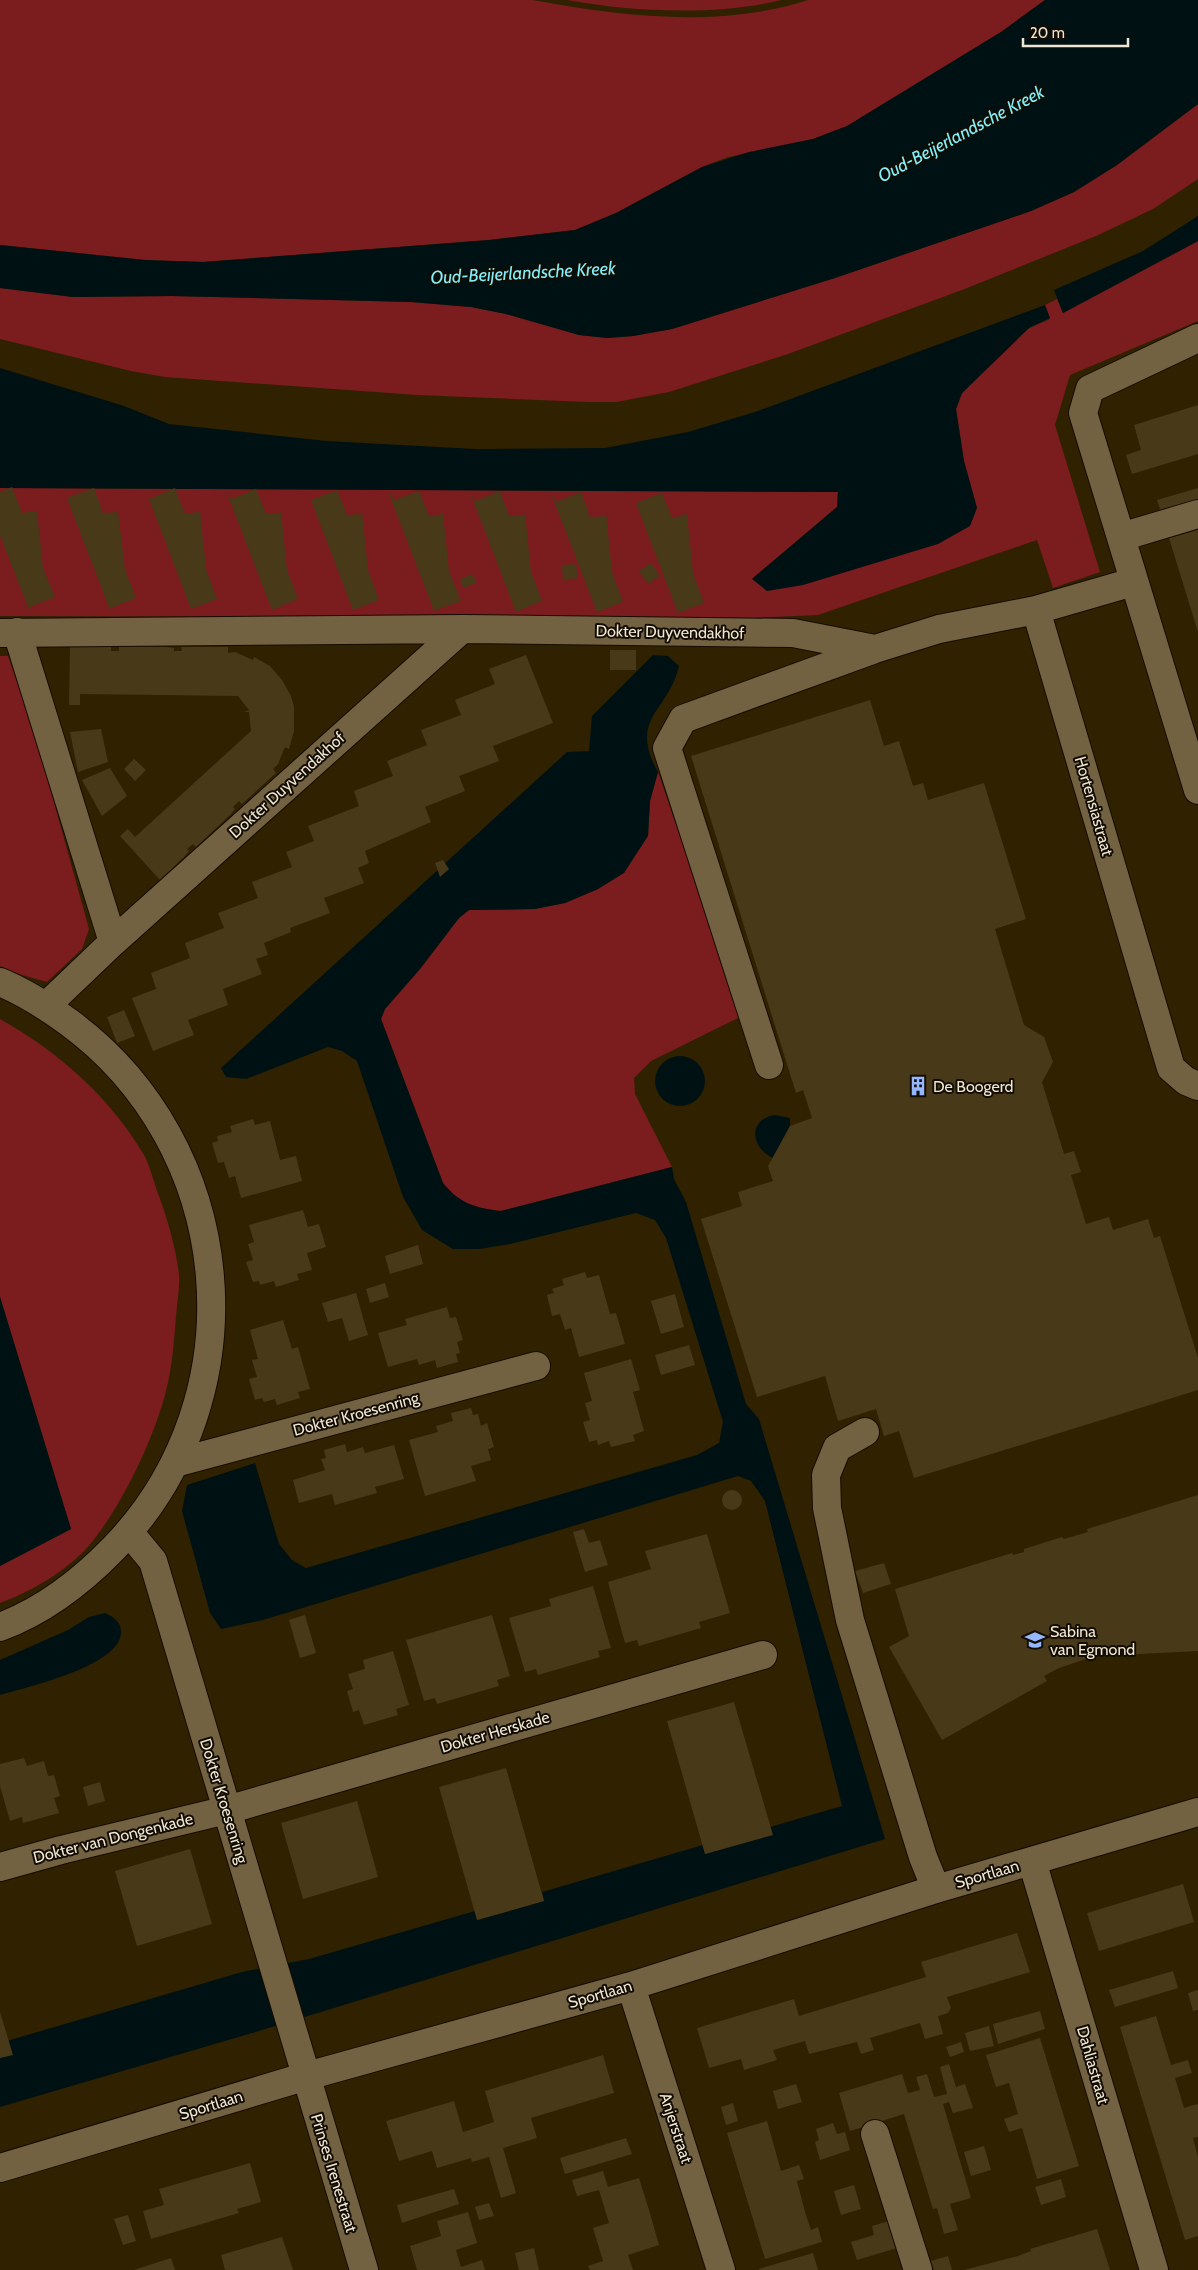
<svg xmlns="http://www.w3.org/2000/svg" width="1198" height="2270" viewBox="0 0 1198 2270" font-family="Cabin,sans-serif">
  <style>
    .green { fill: #7b1c1f }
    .water { fill: #001113 }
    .building { fill: #483919 }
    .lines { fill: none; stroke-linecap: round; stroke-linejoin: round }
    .minor-casing { stroke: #160b00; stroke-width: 30 }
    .minor { stroke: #726241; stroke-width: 28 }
    .labels { text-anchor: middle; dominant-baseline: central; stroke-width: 4; stroke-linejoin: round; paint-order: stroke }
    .street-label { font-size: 16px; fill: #efe6d4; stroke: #130c02 }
    .poi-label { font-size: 16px; fill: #efe6d4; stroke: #130c02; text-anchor: start }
    .water-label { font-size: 18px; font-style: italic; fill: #80effa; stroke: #130c02 }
  </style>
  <rect width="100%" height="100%" fill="#302201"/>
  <path class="green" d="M0 0H532C621 16 719 29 808 0H1045L1001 32 847 126 813 139 728 157 702 167 616 213 575 230 489 240 203 262 145 260 0 245Z
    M567 0H781C717 16 632 12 567 0Z
    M1198 104V179L1153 209 1096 236 962 290 788 354 669 392 616 402H588L417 395 165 377 131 371 0 339V288L73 297 172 296 411 302 471 307 506 314 579 335 607 338 633 336 672 329 835 278 1031 211 1074 192 1117 165Z
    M1198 241V321L1070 375 1055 425 1100 572 1053 588 1037 540 818 615 751 618 0 616V488L838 492 837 507 752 579 977 508 964 461 956 409 962 393 1029 328 1050 319 1045 305 1057 299 1063 313Z
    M0 656H8L34 730 89 929 82 949 47 982 22 975 0 966Z
    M658 772 742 1016 651 1061 634 1078 635 1094 672 1167 500 1211C474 1208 459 1204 443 1183L381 1019 385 1009 420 969 459 918 469 910 535 909 565 903 598 889 648 836 650 801Z
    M0 1019C60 1053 109 1096 144 1155 150 1166 153 1179 157 1191 166 1213 177 1252 179 1275 180 1288 177 1303 176 1316 174 1342 172 1370 165 1395 152 1443 119 1512 86 1549 63 1573 30 1592 0 1603V1566L71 1529 0 1297Z"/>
  <path class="water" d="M1045 0H1198V104L1117 165 1074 192 1031 211 835 278 672 329 633 336 607 338 579 335 506 314 471 307 411 302 172 296 73 297 0 288V245L145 260 203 262 489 240 575 230 616 213 702 167 749 152 813 139 847 126 1001 32Z
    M1198 216V241L1063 313 1054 290 1143 251Z
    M1045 305 1050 318 1029 328 962 393 956 409 964 461 977 508 970 526 938 544 803 585 767 591 752 579 837 507 838 492 0 488V368L124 406 169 424 327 441 476 449 605 448 688 432 755 412Z
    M653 655 668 656 679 666C668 713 628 717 658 772L650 801 648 836 624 873 598 889 565 903 535 909 469 910 459 918 420 969 385 1009 381 1019 443 1183C459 1203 475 1208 501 1211L672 1167 674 1179 686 1202 746 1404 759 1419 885 1839 259 2031 0 2107V2043L242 1972 309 1959 475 1911 478 1920 544 1901 542 1892 703 1845 705 1854 772 1835 770 1827 842 1806 765 1501 751 1481 738 1476 263 1620 221 1629 210 1613 182 1511 187 1485 255 1463 279 1544 292 1560 306 1568 697 1455 719 1443 723 1422 666 1238 655 1220 636 1213 510 1244 479 1249H453L422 1230 403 1197 357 1061 342 1051 328 1047 246 1079 226 1077 221 1068 567 752 589 751 592 716Z
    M655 1081a25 25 0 1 1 50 0a25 25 0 1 1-50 0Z
    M775 1115 790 1118V1126L773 1158C750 1147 748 1119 775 1115Z
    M0 1297 71 1529 0 1566Z
    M105 1613C113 1617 121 1621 121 1632 121 1666 27 1687 0 1695V1660L68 1630 89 1617Z"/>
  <path class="building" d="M1198 405V454L1132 474 1126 455 1141 450 1134 425Z
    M12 487 22 513 37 511 43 568 55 597 30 607 29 610 0 535V492Z
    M94 488 103 513 118 512 125 569 136 598 111 608 110 610 67 498Z
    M175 488 185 514 198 512 200 510 206 569 217 599 191 609 149 499Z
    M1198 488V507L1163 518 1157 500Z
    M256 489 266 514 279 513 281 511 287 570 298 599 272 610 227 493H228L231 499Z
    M337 490 347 515 361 514 362 511 368 570 379 600 353 610 311 500Z
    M419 491 429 516 443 514 449 571 461 601 436 610 435 613 389 494H391L394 500Z
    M500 491 509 516 523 515 525 513 531 572 542 601 516 612 471 495H472L475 501Z
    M581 492 590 517 605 516 606 513 612 572 623 602 597 612 552 496 553 495 556 502Z
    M662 493 672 518 687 514 693 573 704 603 678 613 636 503Z
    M1198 529V632L1169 538Z
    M651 563 660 576 648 584 639 571Z
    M576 564 578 578 563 580 562 565Z
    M473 574 476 583 463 588 460 579Z
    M70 646H103L111 647V651H119V646L166 647 174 648V651H182L181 647H228V653L235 652 253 660 254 657 270 666 282 680 291 696 294 707V731L289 749 285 747 278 764 273 769 276 773 242 804 239 801 233 807 235 809 230 815 196 847 193 844 187 849 189 851 184 857 160 880 120 836 128 829 135 837 251 731 249 712H244L249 710 238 696 80 694V705H69Z
    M610 650H636V670H610Z
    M526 655 553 723 493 746 499 761 459 776 465 791 425 807 431 822 365 851 369 863 358 868 364 883 324 898 330 913 290 928 291 932 264 943 268 955 256 959 262 974 223 989 228 1005 188 1020 194 1035 153 1051 132 998 156 989 151 973 190 958 185 943 224 928 218 913 258 898 252 882 292 867 286 852 314 841 308 826 359 806 354 791 393 776 387 761 427 745 421 730 461 715 455 700 495 684 489 669Z
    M870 700 884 746 899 741 913 786 923 783 928 800 984 783 1026 919 995 929 1024 1025 1044 1037 1053 1062 1042 1082 1064 1154 1074 1151 1081 1172 1071 1175 1086 1224 1109 1217 1113 1230 1148 1219 1154 1238 1160 1236 1198 1358V1390L914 1478 899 1431 884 1436 876 1409 838 1421 825 1376 757 1397 701 1219 742 1206 738 1192 773 1181 768 1166 790 1126 812 1118 803 1090 796 1093 691 756Z
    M101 729 108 762 78 772 70 732Z
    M134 759 146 770 135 781 124 769Z
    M110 768 127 796 102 816 82 780Z
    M443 860 449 869 440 877 435 863Z
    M124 1010 135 1036 117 1043 107 1017Z
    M253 1119 255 1125 270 1121 280 1160 296 1156 302 1181 241 1198 235 1176 229 1178 224 1162 218 1163 212 1143 218 1141 217 1136 232 1132 230 1126Z
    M303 1210 308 1227 319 1224 326 1247 307 1253 312 1270 297 1274 299 1280 276 1287 274 1281 260 1285 259 1281 253 1282 246 1262 253 1260 248 1244 254 1242 249 1225Z
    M418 1245 423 1264 390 1274 385 1256Z
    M585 1272 587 1278 599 1275 610 1314 616 1313 625 1344 579 1357 571 1328 565 1330 560 1314 552 1316 547 1295 554 1293 552 1289 564 1285 562 1279Z
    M385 1283 389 1297 370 1303 366 1289Z
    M356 1293 368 1335 349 1341 342 1318 328 1322 322 1303Z
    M675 1294 684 1327 661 1334 651 1301Z
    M447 1307 450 1318 456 1317 463 1340 457 1342 460 1353 456 1354 458 1362 437 1368 435 1360 419 1365 417 1359 388 1367 378 1333 407 1325 405 1319Z
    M283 1320 292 1349 298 1347 310 1389 298 1392 300 1398 277 1405 275 1399 264 1402 262 1398 255 1400 249 1379 257 1377 252 1360 258 1359 250 1330Z
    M689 1345 695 1365 661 1375 655 1355Z
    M631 1359 640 1390 633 1392 644 1431 633 1435 635 1441 611 1447 609 1441 598 1445 597 1440 589 1442 583 1422 590 1420 585 1403 592 1401 584 1373Z
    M471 1408 473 1415 478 1414 481 1426 487 1423 494 1447 488 1449 491 1460 471 1466 476 1481 425 1496 409 1440 438 1432 436 1426 453 1421 451 1413Z
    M345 1444 347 1452 363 1447 365 1453 394 1445 404 1479 375 1487 377 1493 335 1505 332 1494 299 1503 293 1480 325 1470 321 1459 326 1458 324 1450Z
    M722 1500a10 10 0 1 1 20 0a10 10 0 1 1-20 0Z
    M1198 1495V1651L1120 1655V1649L1108 1650 1109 1655 1095 1656 1059 1668 1044 1676 1047 1681 942 1740 889 1647 909 1636 895 1589 1012 1553 1013 1555 1024 1552V1549L1062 1537 1064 1539 1088 1532 1087 1529Z
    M584 1529 589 1543 600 1540 608 1565 585 1572 573 1532Z
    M707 1534 730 1613 699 1622 701 1628 639 1646 637 1640 625 1643 608 1582 651 1569 645 1551Z
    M884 1563 891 1584 863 1593 855 1571Z
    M593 1586 611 1648 598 1651 600 1657 538 1675 536 1669 525 1672 509 1618 551 1606 549 1599Z
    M305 1615 316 1653 300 1658 289 1620Z
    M492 1615 510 1676 497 1680 499 1686 437 1704 435 1698 424 1701 406 1640Z
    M393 1651 409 1705 396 1709 398 1715 364 1725 359 1710 353 1712 347 1691 353 1689 348 1674 365 1669 363 1660Z
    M734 1702 773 1835 705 1854 667 1721Z
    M24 1758 27 1766 44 1761 48 1776 54 1775 60 1796 54 1798 59 1813 23 1823 22 1817 10 1821 0 1786V1764Z
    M506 1768 544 1901 477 1920 439 1787Z
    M100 1782 105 1801 88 1806 83 1787Z
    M357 1801 378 1877 303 1899 281 1823Z
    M190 1849 212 1924 137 1946 115 1871Z
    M1183 1884 1194 1922 1099 1951 1087 1913Z
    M1017 1933 1030 1972 947 1997 951 2008 948 2013 938 2016 943 2034 925 2039 920 2023 870 2038 874 2050 861 2054 857 2042 809 2054 805 2041 773 2050 777 2060 744 2070 741 2059 709 2068 697 2028 794 1999 799 2016 812 2012 926 1977 921 1962Z
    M1173 1971 1178 1988 1115 2007 1109 1990Z
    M1198 1990V2010L1193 2011 1188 1993Z
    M1040 2011 1045 2029 998 2044 993 2024Z
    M0 2012 13 2055 0 2058Z
    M1156 2016 1171 2065 1188 2060 1192 2073 1175 2078 1184 2108 1197 2104 1198 2105V2137L1193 2138 1198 2157V2236L1185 2240 1120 2027Z
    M989 2026 994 2046 970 2051 965 2033Z
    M1040 2038 1079 2166 1037 2179 1022 2128 1009 2132 1004 2119 1018 2114 1009 2083 996 2087 986 2055Z
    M961 2042 964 2052 950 2057 946 2047Z
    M603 2055 614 2093 531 2118 537 2138 503 2148 516 2193 501 2198 489 2157 472 2162 471 2158 437 2168 432 2151 399 2161 386 2121 454 2101 463 2132 479 2127 494 2122 485 2091Z
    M949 2064 956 2087 965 2084 973 2108 953 2113 949 2102 943 2104 971 2198 950 2204 958 2230 944 2234 937 2208 933 2209 904 2114 850 2131 839 2093 902 2074 908 2093 920 2090 916 2077 927 2074 934 2097 947 2094 940 2067Z
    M796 2084 802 2102 778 2109 773 2091Z
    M733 2103 738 2121 726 2125 721 2107Z
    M767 2121 781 2171 799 2165 804 2179 797 2181 805 2212 811 2230 818 2227 822 2242 765 2259 727 2133Z
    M833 2123 837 2134 845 2132 850 2150 820 2160 815 2142 819 2140 816 2129Z
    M626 2138 632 2154 565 2174 560 2158Z
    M984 2146 991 2170 971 2176 964 2152Z
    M250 2163 261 2202 237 2209 239 2213 151 2239 143 2211 164 2205 159 2189Z
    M603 2171 608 2187 639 2178 649 2210 659 2245 628 2255 633 2270H590L588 2266 603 2261 593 2228 609 2223 599 2190 577 2196 572 2180Z
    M1061 2179 1066 2197 1041 2205 1035 2187Z
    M854 2185 861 2209 841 2215 834 2191Z
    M454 2189 459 2204 402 2223 397 2205Z
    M489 2203 494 2216 479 2220 475 2207Z
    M468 2212 477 2243 456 2250 461 2267 482 2260 485 2270H417L410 2246 441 2236 437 2221Z
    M128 2215 136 2241 123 2245 114 2219Z
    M889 2221 897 2248 857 2260 851 2242 874 2235 872 2226Z
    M1097 2229 1110 2270H964L1018 2256 1031 2251 1030 2249Z
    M282 2237 293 2270H225L221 2255Z
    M534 2248 539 2270H519L515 2253Z
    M813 2253 818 2270H759V2269Z
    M948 2256 952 2270H934L931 2261Z
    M171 2258 175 2270H134Z"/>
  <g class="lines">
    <defs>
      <path id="minor" d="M1198 338 1090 389 1083 413 1198 790
        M1121 537 1198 514
        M1133 582 1036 610 1171 1068 1186 1081 1198 1086
        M17 632 113 942
        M0 633 462 629 793 633 875 649
        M0 982C24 992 46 1006 67 1021 238 1145 261 1396 114 1548 82 1581 43 1611 0 1627
        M46 1006 113 942 462 629
        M769 1065 667 748 683 719 875 649 939 629 1036 610
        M865 1432 837 1448 826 1475 827 1508 850 1620 923 1857 936 1889
        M175 1463 536 1366
        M129 1532 153 1561 364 2270
        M1032 1861 1154 2270
        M0 1867 61 1850 227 1810 763 1655
        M631 1986 721 2270
        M875 2134 918 2270
        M0 2168 307 2076 631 1986 936 1889 1198 1812"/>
    </defs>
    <use href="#minor" class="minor-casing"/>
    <use href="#minor" class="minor"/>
  </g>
  <defs>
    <symbol id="building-bare" viewBox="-9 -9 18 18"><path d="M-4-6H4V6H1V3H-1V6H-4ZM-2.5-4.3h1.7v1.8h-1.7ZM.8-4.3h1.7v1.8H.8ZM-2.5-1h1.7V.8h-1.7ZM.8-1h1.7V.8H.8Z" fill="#94b7fd" stroke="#130c02" stroke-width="2.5" paint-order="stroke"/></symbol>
    <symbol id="school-bare" viewBox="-9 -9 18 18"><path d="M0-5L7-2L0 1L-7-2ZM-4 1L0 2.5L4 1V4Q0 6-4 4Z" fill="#94b7fd" stroke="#130c02" stroke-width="2.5" paint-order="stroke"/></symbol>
  </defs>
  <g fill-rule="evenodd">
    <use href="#building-bare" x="904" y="1072" width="28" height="28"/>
    <use href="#school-bare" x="1021" y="1626" width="28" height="28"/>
  </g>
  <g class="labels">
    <g class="street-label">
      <text transform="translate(670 632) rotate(1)">Dokter Duyvendakhof</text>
      <text transform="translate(287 785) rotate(-42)">Dokter Duyvendakhof</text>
      <text transform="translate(1094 806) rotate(74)">Hortensiastraat</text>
      <text transform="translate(356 1414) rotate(-15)">Dokter Kroesenring</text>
      <text transform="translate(495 1732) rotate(-16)">Dokter Herskade</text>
      <text transform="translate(224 1801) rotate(73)">Dokter Kroesenring</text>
      <text transform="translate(113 1838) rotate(-14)">Dokter van Dongenkade</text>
      <text transform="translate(987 1874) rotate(-16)">Sportlaan</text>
      <text transform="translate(600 1994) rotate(-16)">Sportlaan</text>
      <text transform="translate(1093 2065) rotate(74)">Dahliastraat</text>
      <text transform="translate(211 2105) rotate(-17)">Sportlaan</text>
      <text transform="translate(676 2128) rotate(72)">Anjerstraat</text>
      <text transform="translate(334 2173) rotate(73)">Prinses Irenestraat</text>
    </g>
    <g class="poi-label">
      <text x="933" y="1086">De Boogerd</text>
      <text x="1050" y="1631">Sabina<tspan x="1050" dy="18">van Egmond</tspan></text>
    </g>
    <g class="water-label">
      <text transform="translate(961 134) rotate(-28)">Oud-Beijerlandsche Kreek</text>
      <text transform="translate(523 273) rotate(-3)">Oud-Beijerlandsche Kreek</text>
    </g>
  </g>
  <path d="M1023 38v8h105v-8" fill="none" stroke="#efe6d4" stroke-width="2.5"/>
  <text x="1030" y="38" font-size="15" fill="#efe6d4" stroke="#130c02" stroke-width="4" paint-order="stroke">20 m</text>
</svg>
